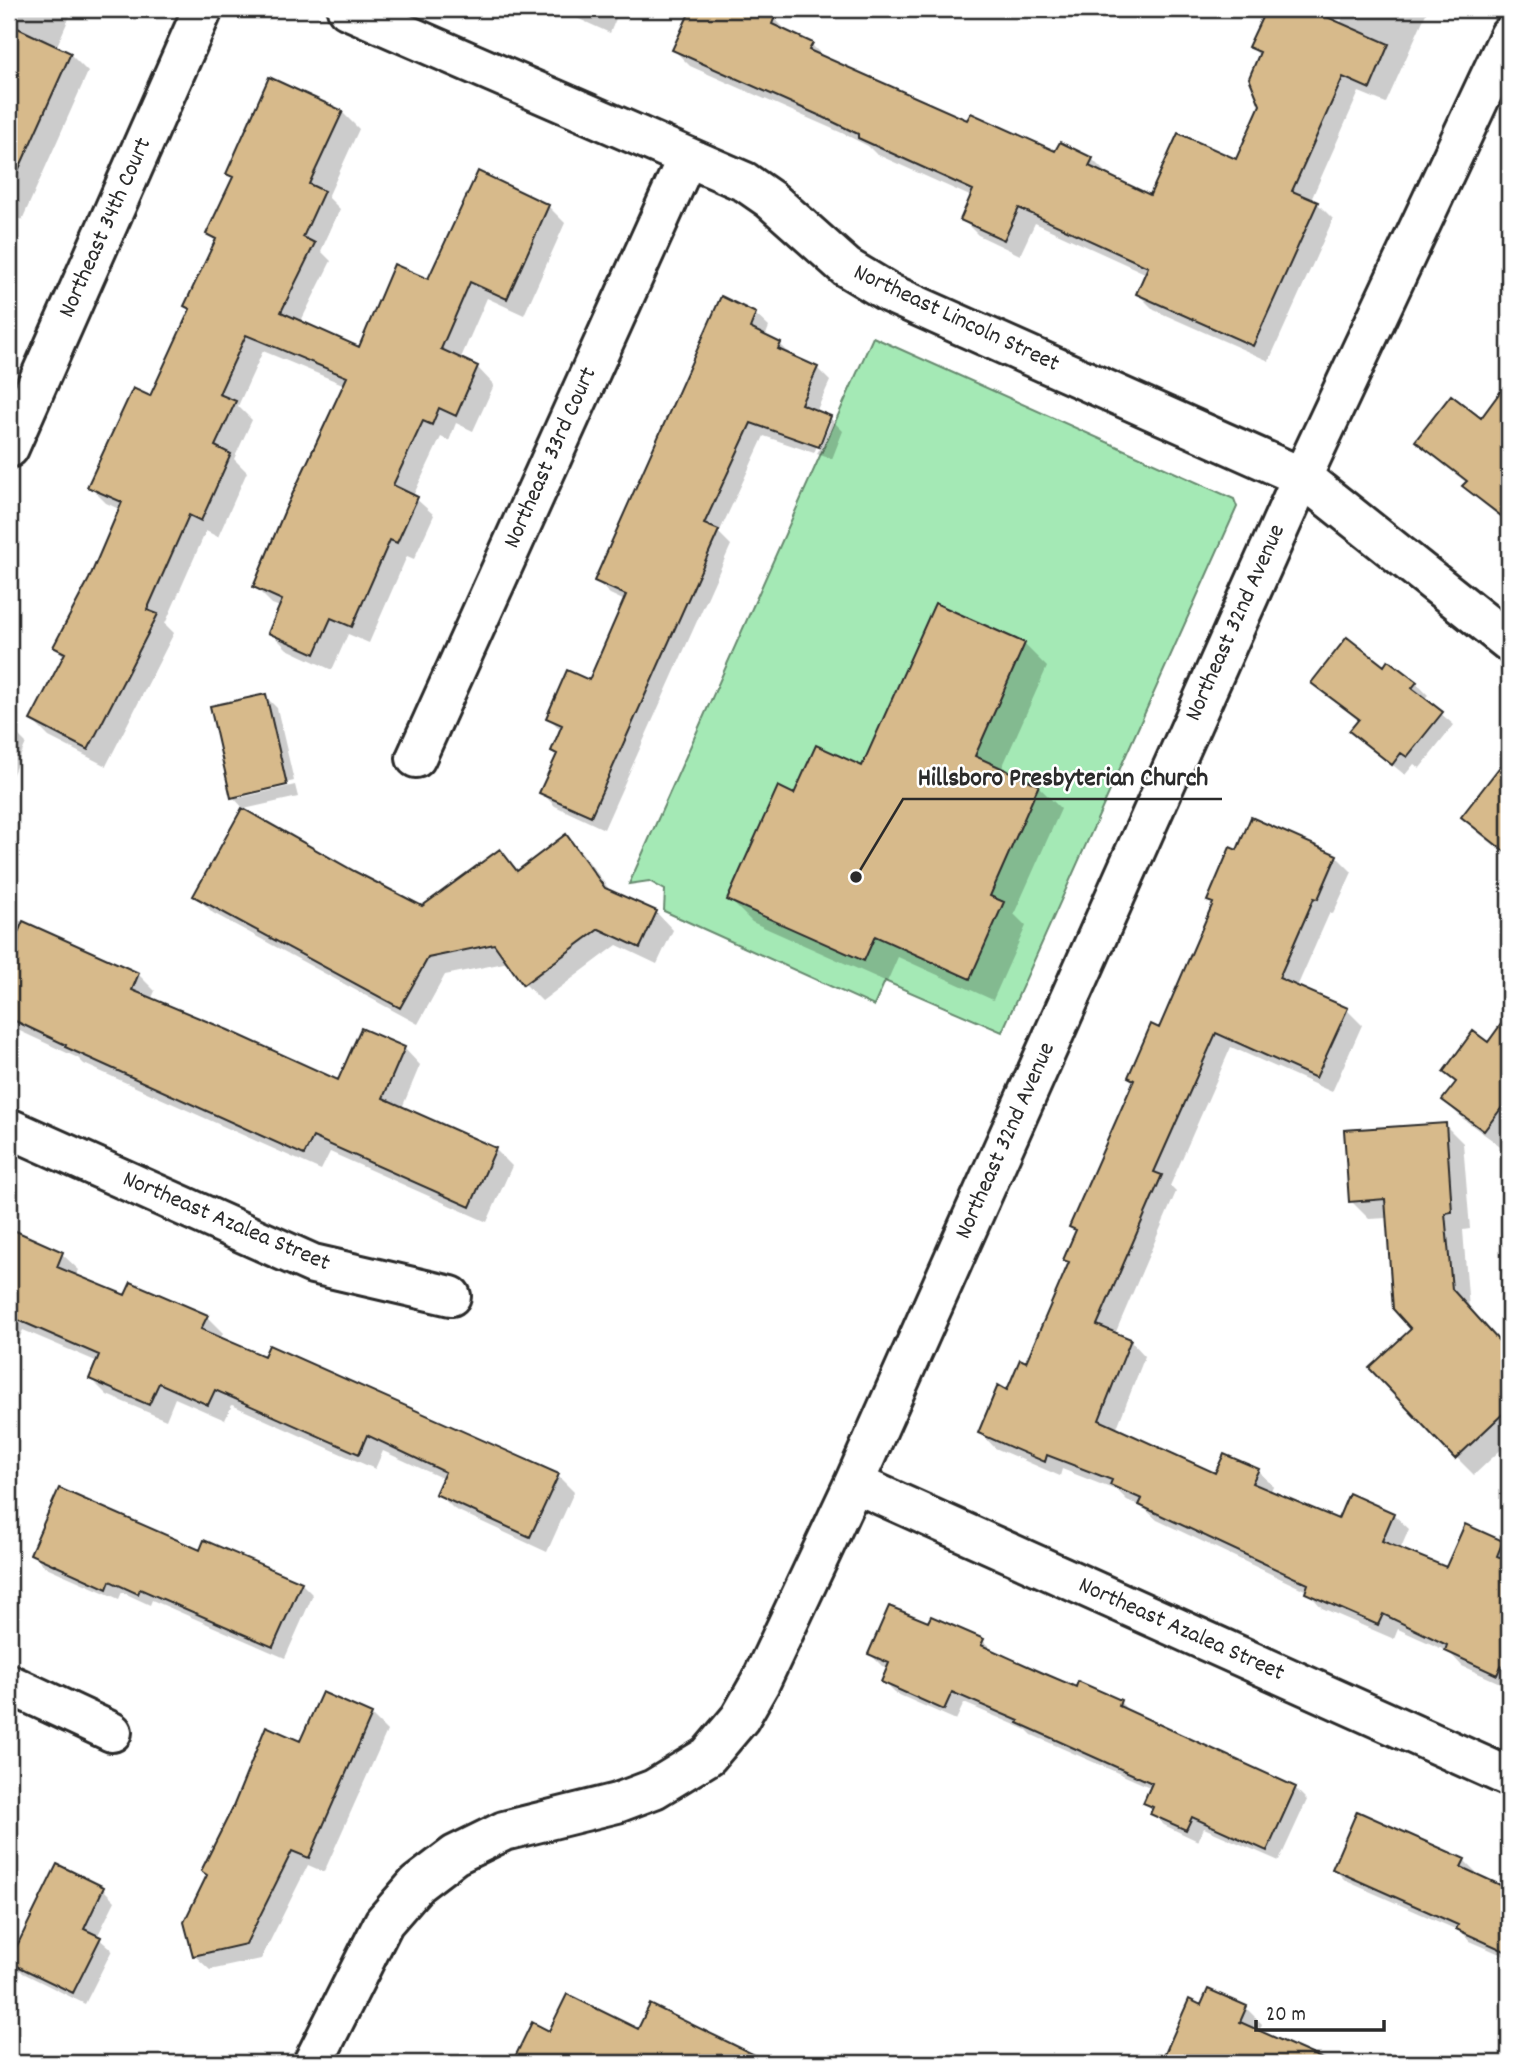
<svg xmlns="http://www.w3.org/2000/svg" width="1518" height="2072" viewBox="0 0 1518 2072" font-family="Dekko,sans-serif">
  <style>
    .green { fill: #a4e9b5; stroke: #688a70; stroke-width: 2 }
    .shadow { fill: #0003 }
    .building { fill: #d7ba8b; stroke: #2b2b2b; stroke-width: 2 }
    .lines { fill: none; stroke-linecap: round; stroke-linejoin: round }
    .street-casing { stroke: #2b2b2b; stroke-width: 44 }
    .street { stroke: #fff; stroke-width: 38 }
    .labels { text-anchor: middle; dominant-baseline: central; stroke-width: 5; stroke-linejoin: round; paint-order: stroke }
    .street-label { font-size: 24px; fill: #2b2b2b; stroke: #fff }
    .leader { fill: none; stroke: #2b2b2b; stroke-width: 2.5 }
    .callout-dot { fill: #2b2b2b; stroke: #fff; stroke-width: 2.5 }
    .callout-label { font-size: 26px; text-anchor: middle; font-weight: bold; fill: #2b2b2b; stroke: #fff; stroke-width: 5; stroke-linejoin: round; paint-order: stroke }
  </style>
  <rect width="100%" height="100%" fill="#fff"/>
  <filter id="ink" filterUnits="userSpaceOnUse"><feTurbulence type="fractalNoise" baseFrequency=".0143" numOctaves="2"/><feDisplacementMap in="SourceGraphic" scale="14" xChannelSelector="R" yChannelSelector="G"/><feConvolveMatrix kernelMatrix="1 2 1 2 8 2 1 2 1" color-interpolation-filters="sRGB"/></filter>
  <g filter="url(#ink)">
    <path class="green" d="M873 337 1234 499 1237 507 1002 1032 885 981 874 1006 664 911 665 890 649 881 629 884Z"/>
    <path class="shadow" d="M9 9H73L56 48 70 54 88 72 22 220 10 215 9 218Z
      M557 9H620L610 33Z
      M682 9H754L774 18 790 34 812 45 827 60 968 123 1056 153 1092 159 1108 175 1151 197 1237 161 1262 105 1260 56 1251 47 1268 9H1305L1340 24 1347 9H1428L1386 103 1359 92 1311 200 1317 203 1333 219 1269 361 1154 310 1138 294 1147 274 1035 223 1020 255 978 235 962 219 972 197 876 154 868 146 842 133 690 66 674 50 691 13Z
      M342 112 359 129 328 197 340 209 321 251 331 261 300 323 360 349 429 281 548 206 565 223 524 315 487 298 460 360 477 367 494 385 473 431 456 423 449 441 441 437 413 496 434 515 414 559 407 556 369 643 348 634 332 670 287 649 270 632 280 607 272 604 255 587 345 385 263 351 238 406 252 420 234 459 247 472 218 537 206 531 165 624 174 633 106 766 49 737 32 720 65 657 55 647 90 580 121 510 106 503 89 486 150 398 191 311 186 306 217 242 208 234 234 179 228 173Z
      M755 314 769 327 765 337 780 344 794 358 817 368 830 381 816 412 830 418 843 431 832 459 817 454 831 422H827L814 453 764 436 719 533 731 545 604 829 555 806 541 792 558 755 553 751 561 730 548 717 590 682 625 601 610 594 596 581Z
      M1509 392V524L1481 502 1465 486 1467 483 1434 457 1418 441 1481 420Z
      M1024 644 1047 667 1001 770 1038 786 1061 809 1014 914 1026 926 993 1000 898 957 887 982 752 922 729 899 795 796 863 769Z
      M1384 668 1416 683 1428 695 1424 699 1454 725 1420 768 1414 764 1405 775 1351 731 1359 721 1313 683Z
      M265 696 277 708 294 781 239 794V798L295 785 298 797 244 809 233 797Z
      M9 726 26 743 9 783Z
      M1503 766 1509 771V857L1480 834 1463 817Z
      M566 837 583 854 611 892 656 912 673 930 657 964 617 945 542 1001 525 984 509 962 445 975 418 1024 213 913 196 896 422 909 500 851 519 871Z
      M1237 852 1336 856 1352 872 1333 914 1330 912 1297 987 1346 1009 1362 1025 1332 1092 1231 1047 1170 1186 1176 1192 1115 1334 1130 1340 1145 1356 1116 1430 1216 1475 1258 1471 1273 1486 1270 1493 1339 1522 1393 1514 1409 1529 1400 1550 1447 1569 1502 1543 1509 1550V1687L1462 1666 1449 1652 1398 1629 1394 1639 1322 1608 1307 1591 1157 1520 1144 1508 1127 1500 1118 1491 1062 1469 1060 1476 995 1448 980 1432 1027 1364 1070 1264 1065 1259 1077 1232 1071 1227 1135 1082 1130 1077 1159 1030 1214 905 1209 900Z
      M9 916 138 974 155 991 151 1000 338 1083 404 1048 420 1065 402 1108 495 1149 512 1166 487 1222 330 1152 321 1170 84 1064 78 1058 9 1026Z
      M1509 1016V1139L1503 1148 1462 1118 1444 1100 1457 1084 1445 1072 1488 1044Z
      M1445 1125 1463 1143 1470 1229 1463 1230 1469 1309 1497 1339 1500 1336 1509 1344V1442L1474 1475 1456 1457 1414 1329 1388 1218 1369 1219 1351 1201Z
      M9 1230 62 1254 79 1270 76 1276 126 1298 207 1317 223 1333 220 1339 558 1476 574 1492 547 1552 454 1509 438 1493 444 1479 383 1451 375 1469 232 1405 225 1420 175 1398 166 1420 107 1395 91 1379 98 1362 23 1330 18 1341 9 1337Z
      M9 1446 10 1447 12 1549H9Z
      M200 1552 301 1583 313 1595 285 1658 152 1600 150 1605 122 1592 119 1599 44 1566 32 1554Z
      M929 1624 983 1641 996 1653 1077 1689 1120 1702 1131 1713 1295 1788 1307 1800 1279 1861 1204 1828 1198 1841 1164 1825 1152 1813 1153 1810 1145 1803 1152 1788 1032 1735 1027 1730 964 1703 956 1720 895 1693 883 1681 889 1668 882 1666 870 1654Z
      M323 1694 371 1715 387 1731 324 1872 308 1865 261 1959 210 1970 194 1955 301 1743Z
      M1464 1860 1476 1872 1474 1875 1509 1891V1958L1470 1941 1462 1932 1346 1881 1334 1869Z
      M103 1889 115 1901 97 1937 112 1950 85 2004 23 1973 11 1961Z
      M1189 2001 1202 2007 1246 2008 1262 2024 1259 2032 1312 2056 1319 2063H1162Z
      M532 2025 550 2033 638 2031 736 2048 751 2063H514Z"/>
    <path class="building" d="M691 9H778L772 24 813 43 809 50 967 120 971 113 1055 151 1060 142 1093 158 1089 166 1150 195 1178 133 1236 159 1260 105 1249 78 1260 52 1248 47 1266 9H1309L1389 44 1370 89 1343 77 1292 191 1318 202 1253 346 1136 294 1148 267 1019 208 1004 240 960 220 973 190 858 138V134L825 118 672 50Z
      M9 24 71 53 9 191Z
      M269 77 343 111 309 184 324 191 303 237 315 243 281 312 359 347 394 264 428 279 478 171 549 205 507 299 470 282 441 349 478 366 456 416 439 408 432 425 423 421 393 485 418 497 397 543 390 540 352 627 331 618 315 654 268 633 282 600 253 587 285 510 347 377 246 335 219 394 236 401 215 446 231 454 201 521 189 515 147 610 158 614 88 750 30 720 65 653 53 647 89 579 122 502 87 487 133 388 150 396 190 309 184 306 216 239 206 234 233 177 226 174Z
      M721 296 756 313 750 328 781 343 778 349 818 367 801 404 831 416 819 447 751 423 704 524 719 530 591 816 539 793 557 754 551 751 562 725 546 718 567 670 589 680 626 595 594 581Z
      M1509 380V522L1462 486 1467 481 1415 441 1451 395 1481 418Z
      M935 603 1025 643 975 756 1039 785 990 896 1004 902 970 979 875 936 864 961 727 900 778 786 794 794 816 745 862 766Z
      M1347 637 1384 666 1388 660 1417 682 1412 688 1443 712 1407 757 1401 753 1392 765 1349 731 1359 719 1311 683Z
      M266 694 287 785 231 798 210 706Z
      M1509 755V855L1461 817Z
      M242 808 354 871 422 906 500 849 517 871 566 834 605 888 657 911 640 948 599 929 523 985 494 944 428 958 400 1008 193 896Z
      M1251 817 1337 855 1318 899 1314 898 1279 978 1348 1008 1316 1078 1216 1033 1154 1172 1162 1175 1097 1325 1131 1339 1099 1420 1215 1473 1224 1454 1259 1469 1252 1483 1338 1519 1349 1493 1394 1513 1382 1541 1446 1567 1465 1524 1503 1541 1497 1556 1509 1561V1670L1501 1666 1497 1675 1445 1651 1447 1645 1383 1614 1378 1625 1305 1593 1308 1584 1139 1505 1142 1499 1110 1485 1112 1480 1047 1455 1045 1462 978 1433 998 1385 1007 1390 1020 1359 1026 1362 1069 1262 1063 1260 1076 1230 1069 1227 1134 1080 1128 1077 1151 1024 1159 1028 1213 903 1207 901 1230 847 1237 850Z
      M23 921 139 973 132 990 228 1030 338 1080 361 1028 405 1047 383 1098 496 1148 470 1207 313 1137 304 1155 65 1047 66 1045 9 1018V954Z
      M1509 1013V1098L1484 1131 1442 1100 1456 1082 1443 1072 1473 1031 1488 1042Z
      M1446 1123 1452 1212 1445 1213 1452 1289 1509 1352V1408L1455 1459 1369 1368 1411 1329 1393 1309 1385 1199 1349 1202 1344 1130Z
      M9 1228 63 1252 57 1267 125 1295 131 1282 208 1315 201 1329 264 1356 269 1345 559 1474 530 1537 435 1494 445 1472 367 1435 359 1454 215 1390 208 1405 159 1383 149 1405 89 1379 99 1355 9 1316Z
      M59 1488 200 1550 204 1540 302 1582 273 1647 140 1589 138 1594 110 1581 107 1589 30 1554Z
      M889 1606 928 1622 931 1616 984 1639 981 1645 1041 1672 1076 1687 1078 1681 1121 1700 1119 1706 1296 1787 1267 1851 1192 1817 1186 1830 1150 1814 1153 1807 1143 1803 1152 1783 1018 1723 1019 1721 952 1692 944 1710 881 1682 889 1663 868 1654Z
      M322 1692 372 1714 309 1858 292 1851 246 1944 193 1956 184 1922 207 1875 201 1871 233 1807 266 1726 300 1741Z
      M1357 1811 1465 1859 1461 1867 1509 1889V1953L1456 1929 1458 1925 1332 1869Z
      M57 1864 104 1887 84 1929 101 1937 73 1993 9 1962Z
      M1208 1989 1247 2006 1240 2022 1332 2063H1161L1189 1999 1201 2005Z
      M567 1994 638 2029 650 2004 771 2063H512L532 2022 549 2031Z"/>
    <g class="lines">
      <defs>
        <path id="street" d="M347 9 745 182 771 200 846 267 891 294 1302 477 1509 642
          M9 448 203 9
          M416 758 687 158
          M9 1128 313 1264 451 1296
          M854 1483 1509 1777
          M9 1684 112 1732
          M313 2063 384 1922 417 1884 455 1855 504 1831 617 1803 654 1789 708 1756 740 1718 760 1683 854 1483 1302 477 1509 36"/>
      </defs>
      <use href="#street" class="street-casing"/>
      <use href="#street" class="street"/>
    </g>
  </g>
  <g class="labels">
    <g class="street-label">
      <text transform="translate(106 228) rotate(-66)">Northeast 34th Court</text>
      <text transform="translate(956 319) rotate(25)">Northeast Lincoln Street</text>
      <text transform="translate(551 458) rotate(-66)">Northeast 33rd Court</text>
      <text transform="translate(1236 623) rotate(-66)">Northeast 32nd Avenue</text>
      <text transform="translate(1006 1141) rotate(-66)">Northeast 32nd Avenue</text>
      <text transform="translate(226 1222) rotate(23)">Northeast Azalea Street</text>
      <text transform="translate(1181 1630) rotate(24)">Northeast Azalea Street</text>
    </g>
  </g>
  <path class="leader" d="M856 877L903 799H1222"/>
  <circle class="callout-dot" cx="856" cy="877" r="7"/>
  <g class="callout-label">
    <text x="1063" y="785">Hillsboro Presbyterian Church</text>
  </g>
  <rect width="1518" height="2072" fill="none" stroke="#fff" stroke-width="35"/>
  <rect x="18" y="18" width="1483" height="2037" fill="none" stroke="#2b2b2b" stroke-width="2.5" filter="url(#ink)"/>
  <path d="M1256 2020v10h128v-10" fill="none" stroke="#2b2b2b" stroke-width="3.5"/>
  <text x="1266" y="2020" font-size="21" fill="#2b2b2b" stroke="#ffffff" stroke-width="5" paint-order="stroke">20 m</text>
</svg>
